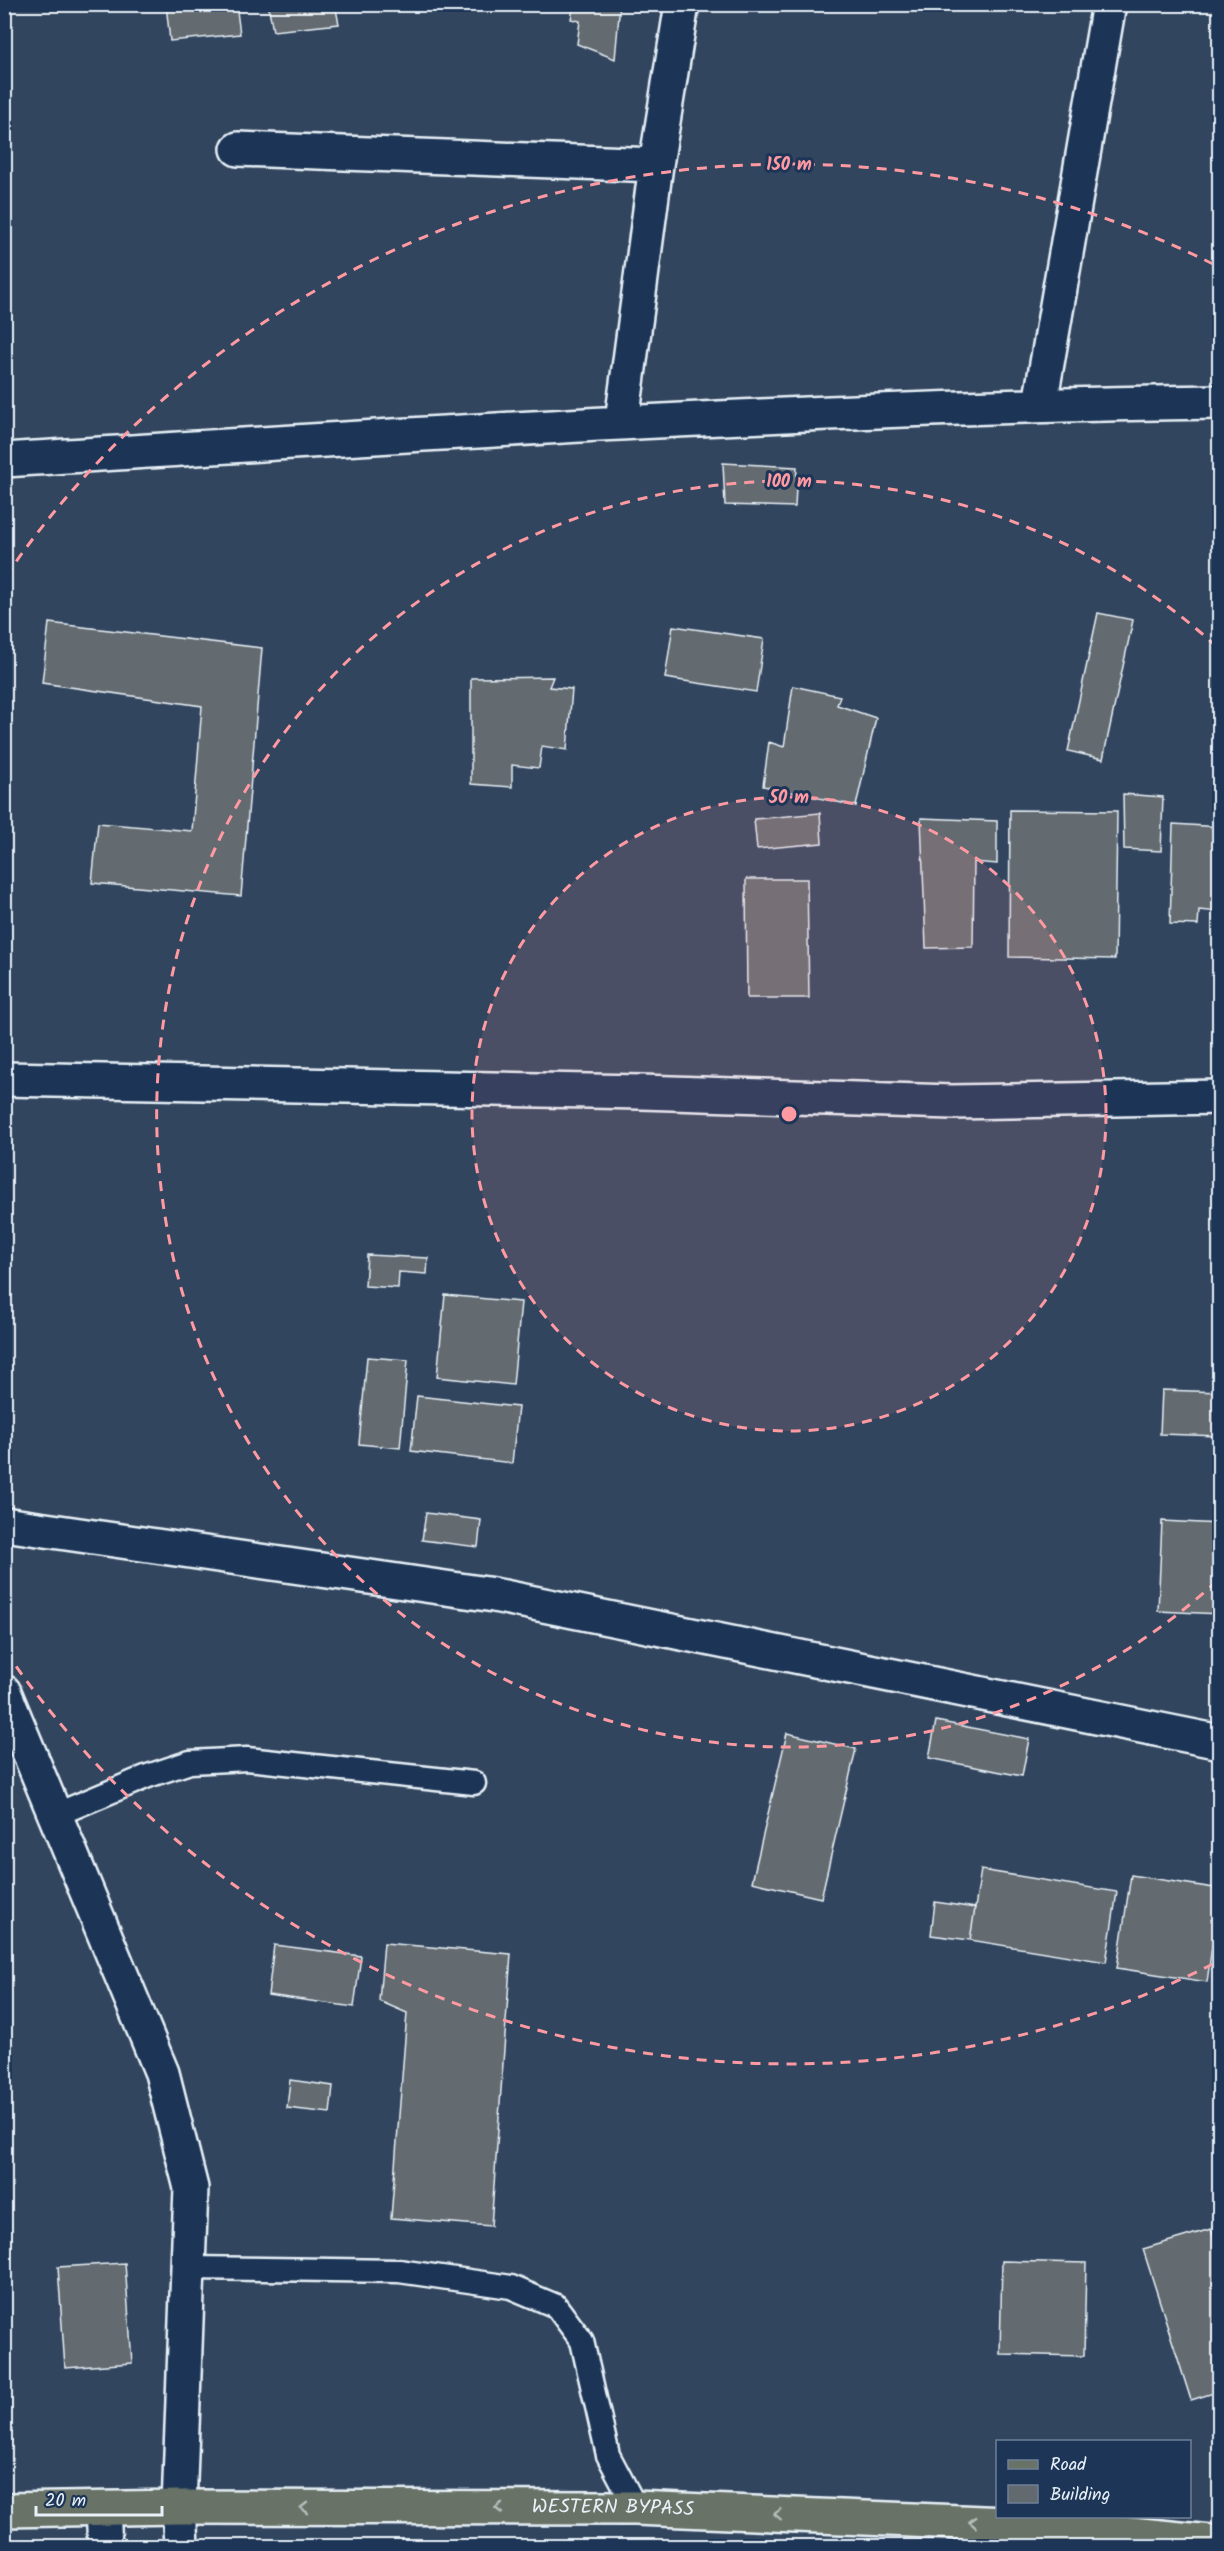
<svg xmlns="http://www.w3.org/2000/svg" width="1224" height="2551" viewBox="0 0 1224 2551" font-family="Kalam,sans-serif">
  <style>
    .building { fill: #636a6f; stroke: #e8f1f8; stroke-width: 1.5 }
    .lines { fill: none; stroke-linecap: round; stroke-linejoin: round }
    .lane-casing { stroke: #e8f1f8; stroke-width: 27 }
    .street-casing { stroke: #e8f1f8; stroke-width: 38 }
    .primary-casing { stroke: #e8f1f8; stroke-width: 38 }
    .lane { stroke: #1d3557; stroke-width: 22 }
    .street { stroke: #1d3557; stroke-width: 33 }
    .primary { stroke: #687266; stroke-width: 33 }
    .oneway { stroke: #b5bebe }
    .ring { fill: none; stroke: #ff9aa2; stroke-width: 3; stroke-dasharray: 10 8 }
    .labels { text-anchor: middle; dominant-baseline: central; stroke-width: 6; stroke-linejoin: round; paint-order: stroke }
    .street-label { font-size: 20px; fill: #e8f1f8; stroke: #1d3557 }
    .centre { fill: #ff9aa2; stroke: #1d3557; stroke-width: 3 }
    .ring-label { font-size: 18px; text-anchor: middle; font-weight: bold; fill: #ff9aa2; stroke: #1d3557; stroke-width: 6; stroke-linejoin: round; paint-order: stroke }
  </style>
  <rect width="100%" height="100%" fill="#32455e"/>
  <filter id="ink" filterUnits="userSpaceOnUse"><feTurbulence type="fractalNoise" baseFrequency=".0167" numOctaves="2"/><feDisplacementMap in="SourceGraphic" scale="12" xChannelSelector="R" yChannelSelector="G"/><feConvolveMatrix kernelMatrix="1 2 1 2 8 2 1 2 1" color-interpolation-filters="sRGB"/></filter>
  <g filter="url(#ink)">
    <path class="building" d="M166 4H236L240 34 170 41Z
      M268 4H335L339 24 273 31Z
      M574 4H620L615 59 577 44 580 21 571 19Z
      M723 463 797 467 795 507 725 505Z
      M1098 613 1133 620 1103 759 1068 751Z
      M49 623 262 648 241 896 92 883 98 823 192 831 202 706 42 683Z
      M673 626 764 639 756 692 665 678Z
      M553 677 549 687 572 689 567 750 542 746 539 768 512 765V787L471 784V678Z
      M793 686 840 696 837 705 876 718 856 806 763 786 769 742 784 747Z
      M1123 794 1163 797 1161 851 1124 849Z
      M1010 810 1117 811 1115 959 1009 957Z
      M820 813 822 843 757 849 754 819Z
      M921 818 997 821V864L974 862 973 947 926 948Z
      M1173 824 1220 827V912L1199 910 1198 925 1170 924Z
      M746 879H807L809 998H747Z
      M367 1255 428 1258 427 1274 399 1272 398 1288 365 1286Z
      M445 1295 521 1302 513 1385 437 1377Z
      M367 1357 408 1360 400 1448 359 1444Z
      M1162 1390 1220 1392V1436L1160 1434Z
      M417 1396 518 1407 512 1463 411 1451Z
      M426 1513 481 1520 478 1547 422 1540Z
      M1162 1521 1220 1524V1614L1158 1611Z
      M936 1721 1029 1739 1022 1776 929 1758Z
      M787 1733 856 1749 821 1898 752 1882Z
      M981 1870 1117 1892 1106 1962 970 1940Z
      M1131 1875 1220 1889 1207 1982 1117 1968Z
      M935 1902 975 1908 970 1940 931 1935Z
      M384 1943 511 1954 491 2226 391 2218 407 2013 379 2001Z
      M274 1945 361 1956 354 2007 268 1995Z
      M290 2080 333 2086 330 2113 287 2108Z
      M1211 2229 1220 2257V2391L1191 2400 1143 2249Z
      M1002 2261 1086 2263 1084 2356 1000 2354Z
      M125 2263 132 2363 65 2368 58 2267Z"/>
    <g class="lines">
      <defs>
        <path id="lane" d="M55 1815 148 1776 190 1762 247 1759 474 1783
          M189 2268 399 2271 511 2287 556 2306 582 2341 608 2455 636 2508"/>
        <path id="street" d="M238 149 656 165
          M1040 404 1109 4
          M622 421 656 165 682 4
          M4 460C409 435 814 407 1220 402
          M4 1079 641 1092 952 1102 1220 1097
          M4 1524 494 1595 1220 1742
          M4 1692 162 2073 191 2188 179 2507 181 2546
          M103 2510 105 2546"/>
        <g id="primary">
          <path id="s1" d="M4 2510 179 2507 636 2508 1051 2526 1220 2543"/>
        </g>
      </defs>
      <use href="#lane" class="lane-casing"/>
      <use href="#street" class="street-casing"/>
      <use href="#primary" class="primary-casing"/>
      <use href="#lane" class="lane"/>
      <use href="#street" class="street"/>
      <use href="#primary" class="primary"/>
    </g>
    <defs><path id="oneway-chevron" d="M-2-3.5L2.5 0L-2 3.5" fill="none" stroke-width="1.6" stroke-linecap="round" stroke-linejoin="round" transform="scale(1.5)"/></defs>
    <g class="oneway">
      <use href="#oneway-chevron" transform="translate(304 2508) rotate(-180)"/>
      <use href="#oneway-chevron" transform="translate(499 2508) rotate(-180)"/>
      <use href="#oneway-chevron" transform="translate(778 2514) rotate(-178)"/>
      <use href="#oneway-chevron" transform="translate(973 2522) rotate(-177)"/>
    </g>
  </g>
  <circle cx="789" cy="1114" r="317" fill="#ff9aa2" fill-opacity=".12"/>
  <g class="ring">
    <circle cx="789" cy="1114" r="317"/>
    <path d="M1217 1581A633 633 0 1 1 1217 647"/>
    <path d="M1213 1964A950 950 0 0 1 6 1652M6 576A950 950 0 0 1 1213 264"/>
  </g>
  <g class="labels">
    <g class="street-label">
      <text stroke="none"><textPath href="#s1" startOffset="609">WESTERN BYPASS</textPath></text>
    </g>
  </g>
  <circle cx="789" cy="1114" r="9" class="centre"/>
  <g class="ring-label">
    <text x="789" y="170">150 m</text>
    <text x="789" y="487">100 m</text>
    <text x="789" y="803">50 m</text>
  </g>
  <rect width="1224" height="2551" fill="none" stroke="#1d3557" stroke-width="24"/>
  <rect x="12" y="12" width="1200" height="2527" fill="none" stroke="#e8f1f8" stroke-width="2" filter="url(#ink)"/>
  <rect x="996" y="2440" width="195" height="78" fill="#1d3557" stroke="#6e8097" stroke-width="1.5"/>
  <rect x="1008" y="2460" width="30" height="9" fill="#687266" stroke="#6e8097" stroke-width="1.5"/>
  <text x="1050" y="2470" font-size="18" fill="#e8f1f8">Road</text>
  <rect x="1008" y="2485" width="30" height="18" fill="#636a6f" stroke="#6e8097" stroke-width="1.5"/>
  <text x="1050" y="2500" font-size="18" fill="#e8f1f8">Building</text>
  <path d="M36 2506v9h126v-9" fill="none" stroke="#e8f1f8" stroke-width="3"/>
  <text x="45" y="2506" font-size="18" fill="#e8f1f8" stroke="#1d3557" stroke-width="4.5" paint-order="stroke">20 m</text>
</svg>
